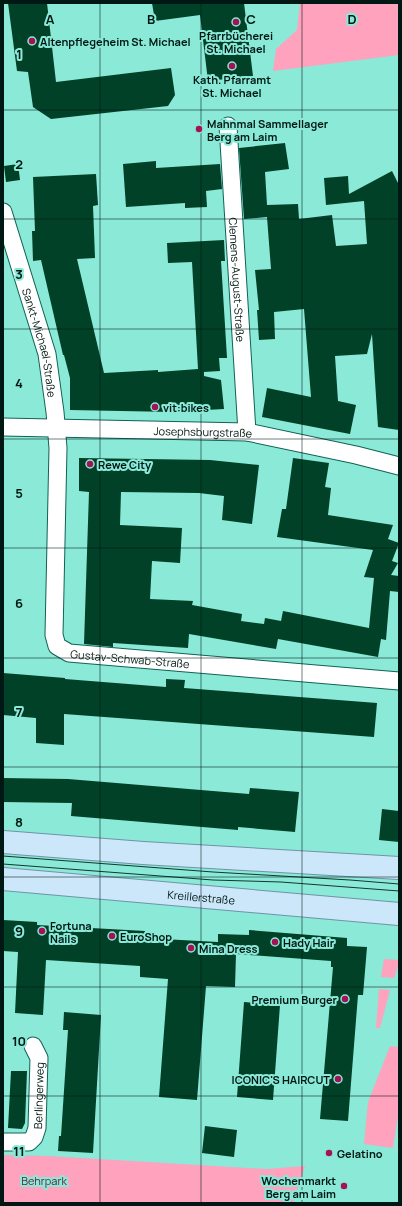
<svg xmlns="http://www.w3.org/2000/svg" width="402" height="1206" viewBox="0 0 402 1206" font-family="Manrope,sans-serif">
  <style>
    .green { fill: #fea2bd }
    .building { fill: #004128 }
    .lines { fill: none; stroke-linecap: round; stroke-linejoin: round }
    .minor-casing { stroke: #116256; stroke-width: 19 }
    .primary-casing { stroke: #6f94a7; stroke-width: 24 }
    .minor { stroke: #fff; stroke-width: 17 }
    .primary { stroke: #cde7fa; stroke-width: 22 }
    .tram { stroke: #153730; stroke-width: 1 }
    .grid { fill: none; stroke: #001813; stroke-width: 1; stroke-opacity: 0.55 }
    .poi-dot { fill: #a31255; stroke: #8ae9d7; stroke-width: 1.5 }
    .labels { text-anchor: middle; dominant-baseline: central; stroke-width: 4; stroke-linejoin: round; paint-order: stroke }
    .poi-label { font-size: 11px; font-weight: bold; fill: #001813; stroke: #8ae9d7; text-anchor: start }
    .street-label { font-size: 11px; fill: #001813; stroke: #8ae9d7 }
    .park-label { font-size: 11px; fill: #631a37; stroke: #8ae9d7 }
    .grid-label { font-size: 13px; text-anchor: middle; font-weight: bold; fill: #001813; stroke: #8ae9d7; stroke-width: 4; stroke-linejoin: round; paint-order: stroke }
  </style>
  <rect width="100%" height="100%" fill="#8ae9d7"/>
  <path class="green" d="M300 3H399V55L273 71 276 49 297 30Z
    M384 959 399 960V964L394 978 381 977Z
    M379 989 390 990 380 1028H376Z
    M390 1046 399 1047V1110L393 1148 364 1144 368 1102Z
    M3 1155 48 1156 266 1169 305 1166 293 1203H3Z"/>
  <path class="building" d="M8 3H47L56 82 171 68 175 95 168 106 51 119 33 107 28 72 17 71Z
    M152 3H244L253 76 208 81 200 15 155 21Z
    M285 143 289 169 265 172 267 205 298 204 299 219 332 215 336 246 367 244 364 201 326 205 324 178 348 176 349 194 392 171 399 185V430L378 427 372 334 367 354 335 356 338 401 356 405 350 434 262 417 267 388 311 397 304 309 274 312 275 339 259 340 257 310H259L255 270 271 269 267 217 244 219 239 148Z
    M156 161V168L220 164 222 189 206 191 207 207 185 208V203L126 207 123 164Z
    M18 164 20 180 6 182 4 166Z
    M96 174 98 205 93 206 95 258 77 259 104 373 158 370V372L198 369 192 262 168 263 167 243 224 240 225 261H221L227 358H219L220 371 204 372V376L221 380 224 409 172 412 70 410V378L64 355H63L41 260 33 261 32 231H35L33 177Z
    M79 458 210 460 259 465 252 524 222 520 224 496 199 493 121 492 120 525 182 528 180 563 152 561 150 599 193 601 192 605 242 614 241 621 264 624 265 618 281 621 283 611 369 628 374 578 364 577 373 550 277 537 282 509H286L293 458 329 463 325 487 331 488 328 515 393 525 388 539 399 543 392 561 398 563 391 575 399 576V592L390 591 386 640 381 639 378 657 278 639 276 649 189 634 188 648 113 643V647L84 644 89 492 79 491Z
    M3 673 65 678V679L166 687V679L185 680 184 688 377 703 374 737 64 714V745L36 743V718L3 715Z
    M3 778 68 779 249 794 250 788 299 792 295 832 238 827V830L71 816 72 803 3 802Z
    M382 809 399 811V842L379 840Z
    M3 920 37 922V925L145 931 144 938 218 942V934L249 935V930L347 938V946L367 947 363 995H358L348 1121 320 1119 333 967H331V961L236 954 235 987 206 986 197 1100 159 1097 168 979 140 977V966L46 960 43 1015 15 1013 18 952 3 951Z
    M244 1002 280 1005 273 1100 237 1097Z
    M64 1012 101 1015 93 1153 58 1151 59 1136H61L67 1045 68 1030H63Z
    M11 1071H27L25 1123 22 1129 8 1128Z
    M205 1126 237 1130 234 1157 202 1153Z"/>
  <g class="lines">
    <defs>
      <g id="minor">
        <path id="s1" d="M228 126 247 432"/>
        <path id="s2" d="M3 212 47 354 55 412 58 448 54 635 57 646 69 653 399 681"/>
        <path id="s3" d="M3 427 247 432 356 455 399 466"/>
        <path id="s4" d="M3 1142H29L34 1137 37 1128 39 1058 33 1046"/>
      </g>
      <g id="primary">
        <path d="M3 842 143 853 399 868"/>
        <path id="s5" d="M3 879 399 914"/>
      </g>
    </defs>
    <use href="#minor" class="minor-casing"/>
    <use href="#primary" class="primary-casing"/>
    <use href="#minor" class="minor"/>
    <use href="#primary" class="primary"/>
    <path class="tram" d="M3 856 213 872 350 880 399 884
      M3 864 213 880 281 882 399 891"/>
  </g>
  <path class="grid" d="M100 3V1203M201 3V1203M302 3V1203M3 110H399M3 219H399M3 329H399M3 439H399M3 548H399M3 658H399M3 767H399M3 877H399M3 987H399M3 1096H399"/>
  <g class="poi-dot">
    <circle cx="236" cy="22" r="4"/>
    <circle cx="32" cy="41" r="4"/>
    <circle cx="232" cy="66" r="4"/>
    <circle cx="199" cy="129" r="4"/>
    <circle cx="155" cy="407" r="4"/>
    <circle cx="90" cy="464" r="4"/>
    <circle cx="42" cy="931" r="4"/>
    <circle cx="112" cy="936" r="4"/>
    <circle cx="275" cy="942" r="4"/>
    <circle cx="191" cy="948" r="4"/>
    <circle cx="345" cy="999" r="4"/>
    <circle cx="338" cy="1079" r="4"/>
    <circle cx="329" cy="1153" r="4"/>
    <circle cx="344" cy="1186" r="4"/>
  </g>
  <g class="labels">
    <g class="poi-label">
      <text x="236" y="35" text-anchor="middle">Pfarrbücherei<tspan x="236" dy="13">St. Michael</tspan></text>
      <text x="40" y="41">Altenpflegeheim St. Michael</text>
      <text x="232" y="79" text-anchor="middle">Kath. Pfarramt<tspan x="232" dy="13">St. Michael</tspan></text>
      <text x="207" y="123">Mahnmal Sammellager<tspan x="207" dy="13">Berg am Laim</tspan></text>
      <text x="163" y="407">vit:bikes</text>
      <text x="98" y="464">Rewe City</text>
      <text x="50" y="925">Fortuna<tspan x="50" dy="13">Nails</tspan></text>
      <text x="120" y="936">EuroShop</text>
      <text x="283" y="942">Hady Hair</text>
      <text x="199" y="948">Mina Dress</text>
      <text x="337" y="999" text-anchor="end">Premium Burger</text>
      <text x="330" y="1079" text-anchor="end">ICONIC'S HAIRCUT</text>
      <text x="337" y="1153">Gelatino</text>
      <text x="336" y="1180" text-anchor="end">Wochenmarkt<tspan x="336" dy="13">Berg am Laim</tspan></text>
    </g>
    <g class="street-label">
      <text stroke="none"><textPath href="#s1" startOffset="154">Clemens-August-Straße</textPath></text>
      <text stroke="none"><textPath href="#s2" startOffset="136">Sankt-Michael-Straße</textPath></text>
      <text stroke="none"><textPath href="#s3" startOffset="200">Josephsburgstraße</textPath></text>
      <text stroke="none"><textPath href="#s2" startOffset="517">Gustav-Schwab-Straße</textPath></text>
      <text stroke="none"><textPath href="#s5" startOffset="199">Kreillerstraße</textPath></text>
      <text stroke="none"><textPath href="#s4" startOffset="75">Berlingerweg</textPath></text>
    </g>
    <g class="park-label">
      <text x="44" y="1180">Behrpark</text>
    </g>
  </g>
  <g class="grid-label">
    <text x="50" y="24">A</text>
    <text x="151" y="24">B</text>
    <text x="251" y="24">C</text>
    <text x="352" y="24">D</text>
    <text x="19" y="59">1</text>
    <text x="19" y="169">2</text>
    <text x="19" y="279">3</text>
    <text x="19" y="388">4</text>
    <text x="19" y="498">5</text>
    <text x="19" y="608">6</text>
    <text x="19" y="717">7</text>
    <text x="19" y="827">8</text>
    <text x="19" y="936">9</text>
    <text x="19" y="1046">10</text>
    <text x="19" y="1156">11</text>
  </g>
  <rect width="402" height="1206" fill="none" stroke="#001813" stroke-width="8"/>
</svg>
